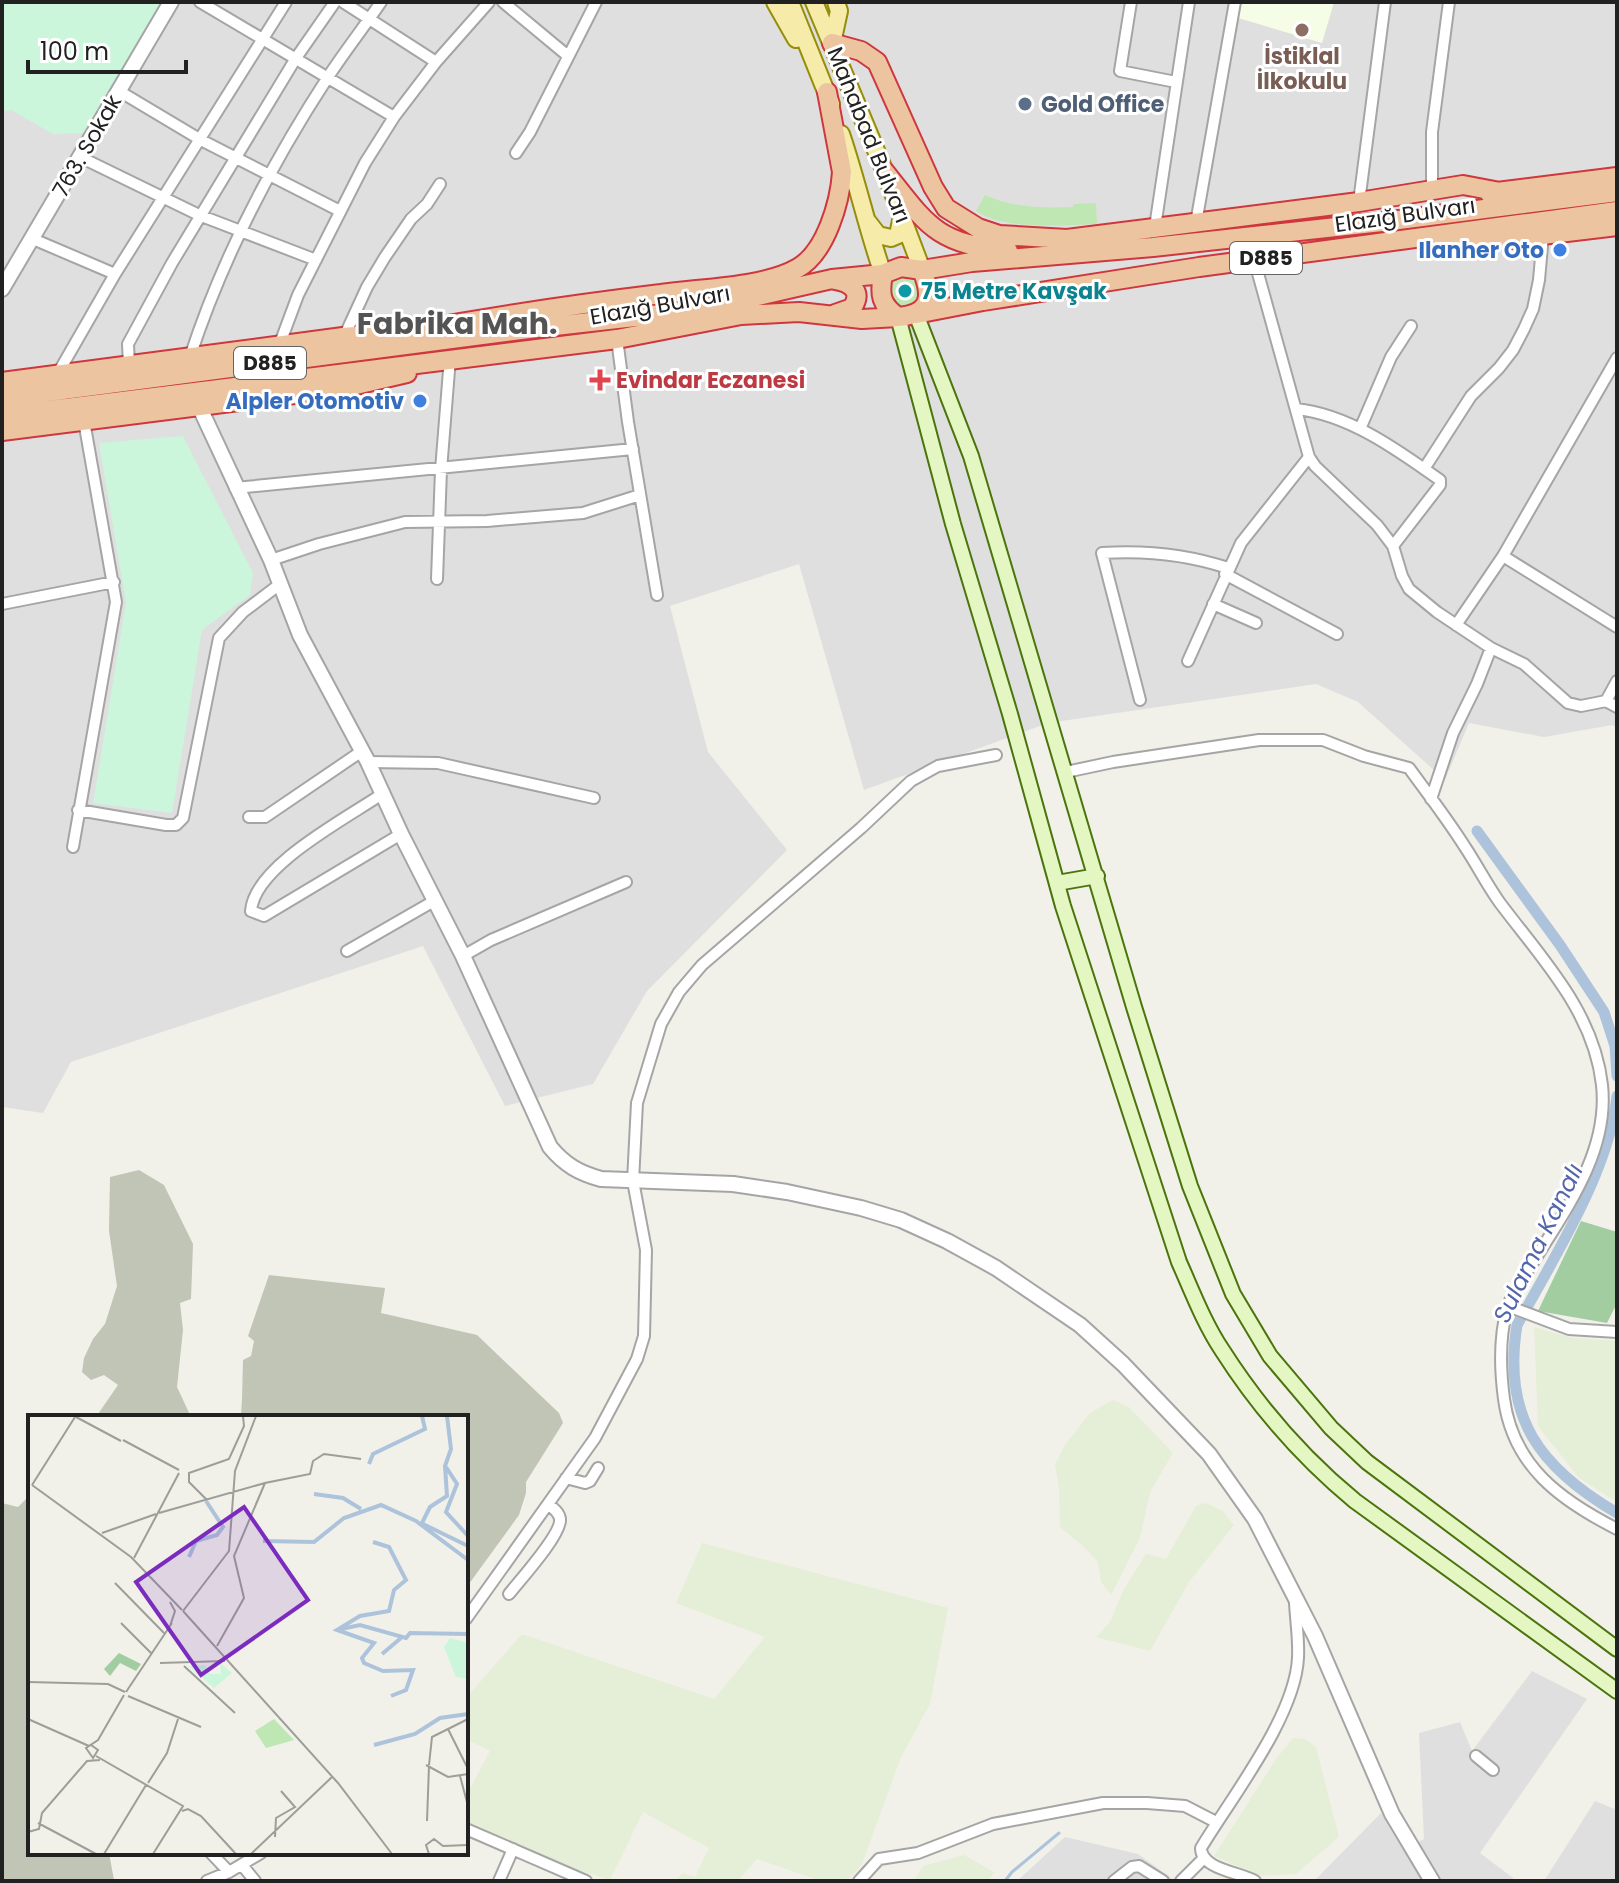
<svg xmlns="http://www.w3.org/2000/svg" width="1619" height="1883" viewBox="0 0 1619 1883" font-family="Poppins,sans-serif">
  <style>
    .residential { fill: #dfdfdf }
    .education { fill: #f6fde6 }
    .construction { fill: #c0c5b5 }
    .farmland { fill: #e5eed6 }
    .grass { fill: #bee7b3 }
    .forest { fill: #a1cda1 }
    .park { fill: #cbf6db }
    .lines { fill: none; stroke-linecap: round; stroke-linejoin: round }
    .stream { stroke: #adc3db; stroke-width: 3 }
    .canal { stroke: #adc3db; stroke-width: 11 }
    .minor-casing { stroke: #a5a5a5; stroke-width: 14 }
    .tertiary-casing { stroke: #a5a5a5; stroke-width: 18 }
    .secondary-casing { stroke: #4b740d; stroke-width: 18 }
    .primary-casing { stroke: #948e0b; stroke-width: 20 }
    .trunk-casing { stroke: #cf363e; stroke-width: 22 }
    .minor { stroke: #fff; stroke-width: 10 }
    .tertiary { stroke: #fff; stroke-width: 14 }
    .secondary { stroke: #e4f6c2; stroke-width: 14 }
    .primary { stroke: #f6eba9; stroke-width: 16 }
    .trunk { stroke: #ecc5a0; stroke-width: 18 }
    .education-dot { fill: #8d6e63; stroke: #fff; stroke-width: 3 }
    .service-dot { fill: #5c6f8a; stroke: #fff; stroke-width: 3 }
    .shop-dot { fill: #3f7fe0; stroke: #fff; stroke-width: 3 }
    .culture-dot { fill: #0f9aa8; stroke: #fff; stroke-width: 3 }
    .health-dot { fill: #e0444e; stroke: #fff; stroke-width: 3 }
    .labels { text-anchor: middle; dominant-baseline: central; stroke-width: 6; stroke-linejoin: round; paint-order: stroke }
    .shield { fill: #fff; stroke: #646464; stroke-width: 2 }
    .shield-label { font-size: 20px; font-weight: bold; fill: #212121 }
    .education-label { font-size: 22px; font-weight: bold; fill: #785e54; stroke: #fff }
    .service-label { font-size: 22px; font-weight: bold; fill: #4e5e75; stroke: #fff; text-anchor: start }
    .street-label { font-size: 22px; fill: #212121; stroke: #fff }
    .shop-label { font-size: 22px; font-weight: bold; fill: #366cbe; stroke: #fff; text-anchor: end }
    .culture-label { font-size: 22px; font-weight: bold; fill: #0d838f; stroke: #fff; text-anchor: start }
    .health-label { font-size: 22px; font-weight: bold; fill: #be3a42; stroke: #fff; text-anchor: start }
    .water-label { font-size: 24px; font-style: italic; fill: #5366ab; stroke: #fff }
    .district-label { font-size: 30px; font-weight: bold; fill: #545454; stroke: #fff }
    .inset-river { fill: none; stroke: #adc3db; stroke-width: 4 }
    .inset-road { fill: none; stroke: #9e9e99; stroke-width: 2 }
    .view { fill: #7b2cbf; fill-opacity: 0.15; stroke: #7b2cbf; stroke-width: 4 }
    .inset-edge { fill: none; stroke: #212121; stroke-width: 4 }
  </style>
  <rect width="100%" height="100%" fill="#f1f1e9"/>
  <path class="residential" d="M2 2H1617V728L1612 725 1544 737 1469 723 1445 780 1358 702 1316 684 1048 723 864 790 799 564 670 606 708 752 787 850 647 991 593 1084 505 1106 423 946 71 1062 43 1113 2 1107Z
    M1532 1671 1587 1699 1480 1853 1517 1881H1314L1381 1813 1403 1850 1424 1839 1419 1733 1460 1722 1472 1751Z
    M1595 1801 1617 1810V1881H1544Z
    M1065 1837 1138 1854 1175 1881H1017Z"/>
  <path class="education" d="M1242 2H1334L1322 43 1238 18Z"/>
  <path class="construction" d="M139 1170 164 1185 193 1244 191 1299 180 1303 183 1330 177 1387 191 1417H96L118 1385 104 1375 91 1380 82 1372 84 1358 93 1339 105 1324 117 1286 109 1231 110 1177Z
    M269 1275 385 1288 381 1313 477 1335 559 1413 563 1423 526 1482V1493L519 1515 466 1588V1417H238L241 1415 242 1399 243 1360 251 1356 254 1341 248 1336Z
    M30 1495V1853H109L114 1880 108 1881H2V1503L18 1507Z"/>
  <path class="farmland" d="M1534 1327 1572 1338 1617 1341V1502L1579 1478 1538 1426Z
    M1113 1400 1129 1407 1173 1453 1150 1492 1140 1538 1111 1595 1101 1582 1098 1562 1085 1548 1060 1527 1059 1489 1055 1465 1065 1445 1090 1413Z
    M1206 1503 1223 1511 1234 1525 1189 1582 1150 1651 1096 1637 1110 1622 1124 1589 1146 1554 1166 1559 1196 1506Z
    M702 1543 948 1608 930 1704 901 1757 862 1864 850 1878 840 1881H821L757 1859 738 1881H676L682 1873 695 1877 709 1848 643 1812 610 1880 550 1861 466 1820V1796L490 1751 466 1739V1698L522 1634 714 1699 765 1637 676 1603Z
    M1293 1738 1305 1739 1316 1747 1339 1837 1296 1874 1261 1876 1214 1856 1276 1759Z
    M964 1855 994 1872 988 1881H914L923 1866Z"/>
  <path class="grass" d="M985 195C1014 208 1041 208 1073 207V204L1096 203 1097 224C1061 225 1007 231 976 211Z
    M889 291a15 15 0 1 1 30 0a15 15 0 1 1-30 0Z"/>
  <path class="forest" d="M1581 1221 1617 1232V1303L1607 1323 1538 1311Z"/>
  <path class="park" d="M2 2H161L85 133 53 134 11 110 2 112Z
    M183 436 253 573 250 595 202 630 172 813 93 803 126 603 99 443Z"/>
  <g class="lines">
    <path class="stream" d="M1005 1881 1012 1872 1059 1833"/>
    <path class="canal" d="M1477 831 1560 945 1604 1012 1615 1046 1617 1076
      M1617 1096C1609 1171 1554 1258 1517 1325 1502 1418 1540 1468 1617 1513"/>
    <defs>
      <path id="minor" d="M200 2 394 117
        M343 2 436 62
        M503 2 568 56
        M1131 2 1120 71 1176 82
        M119 91 201 140 340 211
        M516 153 530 132 596 2
        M80 157 199 215 316 260
        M1432 191V132L1449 2
        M1359 202 1385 2
        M1196 223 1235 2
        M1155 227 1189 2
        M33 239 115 274
        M1254 259 1309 457 1315 466 1377 525 1393 546 1402 576 1409 589 1437 612 1491 648 1524 664 1568 703 1581 706 1606 701 1617 707
        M344 337 367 287 385 257 411 219 427 204 440 184
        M617 339 628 422 657 595
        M279 346 298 295 365 163 394 117 436 62 489 2
        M190 357C222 259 272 163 328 77 345 51 364 27 381 2
        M129 365 128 344 172 263 296 58 335 2
        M57 375 115 274 286 2
        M1296 409C1348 414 1398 450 1440 480V485L1393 546
        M1360 429 1391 357 1411 326
        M1424 469 1471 396 1499 368 1513 350 1524 329 1533 309 1539 280 1543 235
        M235 488 633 449
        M1503 556 1617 627
        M271 560 319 544 405 522 487 521 583 513 640 495
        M1225 574 1337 634
        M437 579 441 470 450 358
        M2 604 114 582
        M1213 604 1256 623
        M1456 625 1503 556 1617 358
        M1188 661 1241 543 1309 457
        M1140 700 1102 553C1147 550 1186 554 1228 568
        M1606 701 1617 681
        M368 762 438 763 594 798
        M1066 772 1113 762 1259 740H1323L1364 756 1409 768C1428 794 1448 820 1465 847 1477 865 1487 885 1500 903 1542 959 1594 1012 1602 1085 1609 1149 1569 1205 1537 1256 1527 1272 1513 1290 1507 1309 1499 1338 1500 1369 1504 1399 1513 1466 1560 1500 1617 1529
        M382 794C347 818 254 866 251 911L264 916 401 834
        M1431 799 1453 733 1477 684 1491 648
        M78 810 166 825H176L183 818 219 638 243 612 280 584
        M249 817H265L362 751
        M73 847 116 602 84 421
        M347 951 434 901
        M463 956 491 940 626 882
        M1508 1306 1569 1329 1617 1332
        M566 1478 585 1483 590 1481 598 1468
        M509 1594C520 1580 562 1534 560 1519 559 1512 553 1508 548 1504
        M466 1619 595 1438 637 1359 644 1336 646 1250 633 1181 637 1103 661 1024 679 992 702 965 861 828 911 781 938 766 996 755
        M1476 1756 1493 1770
        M466 1829 586 1881
        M211 1853 229 1872
        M242 1865 255 1881
        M207 1881 229 1872 261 1853
        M499 1881 513 1849
        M859 1881 879 1859 918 1853 993 1824 1103 1803H1147L1185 1806 1216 1822
        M1114 1881 1132 1867 1139 1866 1163 1881
        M1181 1881 1203 1859
        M1255 1881C1239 1872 1201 1869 1201 1848 1231 1798 1295 1717 1298 1658 1299 1640 1296 1621 1295 1603"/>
      <path id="tertiary" d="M2 289 171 2
        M199 406 271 560 300 635 368 762 401 834 463 956 550 1147C565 1165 579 1173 601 1179L733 1184 787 1192 861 1208 901 1220 947 1241 996 1268 1080 1325 1123 1364 1209 1454 1255 1519 1315 1636 1392 1814 1432 1881"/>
      <path id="secondary" d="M916 314 971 456 1134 1007 1190 1186 1233 1294 1270 1356 1331 1428 1367 1462 1617 1649
        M898 317 953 524 1010 714 1063 906 1179 1262C1192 1291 1204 1323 1222 1350 1259 1408 1303 1458 1355 1501L1617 1691
        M1057 883 1097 876"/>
      <path id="primary" d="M775 2 796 39
        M790 2 831 104
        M814 2 885 172 922 270
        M832 43 839 11 836 2
        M841 134C857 181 867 228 883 274
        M868 222 878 235 891 238 898 235 902 216"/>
      <path id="trunk" d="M832 43 861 51 877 62 933 187 946 208 978 228 999 235 1067 239 1359 202 1463 185 1500 192
        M885 172C928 226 935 243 1008 251
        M1489 193 1617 177
        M1449 242 1477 243 1617 226
        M922 270C933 297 931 314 898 317 881 305 879 295 883 274L901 267 922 270 972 262 1153 247 1391 221 1617 192
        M835 314 852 308C863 292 852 283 835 280
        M916 314 983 301 1199 267 1617 211
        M414 331C496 316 578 304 661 294 701 288 763 288 798 268 826 252 840 202 842 172L827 92
        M2 382 343 337 427 330
        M2 398 537 328 697 310 832 279 883 274
        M2 416 617 339 741 315 799 312 862 319 898 317
        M2 431 343 388 407 373"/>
    </defs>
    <use href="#minor" class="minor-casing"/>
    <use href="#tertiary" class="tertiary-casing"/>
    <use href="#secondary" class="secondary-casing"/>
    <use href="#primary" class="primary-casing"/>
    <use href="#trunk" class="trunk-casing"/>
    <use href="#minor" class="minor"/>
    <use href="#tertiary" class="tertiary"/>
    <use href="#secondary" class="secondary"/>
    <use href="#primary" class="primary"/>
    <use href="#trunk" class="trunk"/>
  </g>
  <circle class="education-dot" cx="1302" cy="30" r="8"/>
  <circle class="service-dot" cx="1025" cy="104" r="8"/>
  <g class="shop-dot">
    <circle cx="1560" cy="250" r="8"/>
    <circle cx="420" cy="401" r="8"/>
  </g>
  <circle class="culture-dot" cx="905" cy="291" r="8"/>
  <path class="health-dot" d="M596 368h8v8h8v8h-8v8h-8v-8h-8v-8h8z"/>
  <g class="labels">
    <g class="shield">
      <rect x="1230" y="242" width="72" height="32" rx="6"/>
      <rect x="234" y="347" width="72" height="32" rx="6"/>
    </g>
    <g class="shield-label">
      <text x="1266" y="258">D885</text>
      <text x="270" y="363">D885</text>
    </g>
    <g class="education-label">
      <text x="1302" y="56">İstiklal<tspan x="1302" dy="25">İlkokulu</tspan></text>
    </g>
    <g class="service-label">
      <text x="1041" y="104">Gold Office</text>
    </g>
    <g class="street-label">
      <text transform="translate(869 135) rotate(68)">Mahabad Bulvarı</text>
      <text transform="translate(87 146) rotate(-60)">763. Sokak</text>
      <text transform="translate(1405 215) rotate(-8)">Elazığ Bulvarı</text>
      <text transform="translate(660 305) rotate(-10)">Elazığ Bulvarı</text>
    </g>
    <g class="shop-label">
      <text x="1544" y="250">Ilanher Oto</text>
      <text x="404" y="401">Alpler Otomotiv</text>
    </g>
    <g class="culture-label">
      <text x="921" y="291">75 Metre Kavşak</text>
    </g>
    <g class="health-label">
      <text x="616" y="380">Evindar Eczanesi</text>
    </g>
    <g class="water-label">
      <text transform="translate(1538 1243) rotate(-64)">Sulama Kanalı</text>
    </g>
    <g class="district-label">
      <text x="457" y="323">Fabrika Mah.</text>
    </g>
  </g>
  <g transform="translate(28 1415)">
    <rect width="440" height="440" fill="#f1f1e9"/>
    <path d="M246 304 266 325 238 333 227 316Z" fill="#bee7b3"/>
    <path d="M91 238 113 249 108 256 92 248 82 261 76 254Z" fill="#a1cda1"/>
    <path d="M422 223 440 228V264L428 262 416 232ZM192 248 204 258 186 273 161 251 177 250 182 259H193Z" fill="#cbf6db"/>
    <path class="inset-river" d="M341 49 345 39 397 14 394 1M418 52 429 69 418 97 440 121M286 79 315 83 333 94M394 108 402 92 419 81 417 51 423 34 419 1M395 109 440 131M235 126 286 127 316 103 353 90 388 106 440 145M345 127 361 132 378 165 366 175 361 196 332 201 309 215 346 228 334 243 336 248 355 256 385 255 378 275 363 281M161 142 168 126 189 120 195 112 178 86M313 214 332 210 378 223 382 218 440 219M354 239 373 223M346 330 387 319 412 303 440 299"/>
    <path class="inset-road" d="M48 2 93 26M95 25 151 55M4 70 47 2M4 70 103 142 154 195M179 85 161 67V58L201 44 216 11 215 1M131 98 237 68M74 118 128 99M106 143 151 58M87 168 136 218M142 187 147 196 142 211M155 196 201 136 207 56 228 1M155 196 310 368 364 439M93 208 123 238M189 231 216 183 206 141 237 68 282 59 285 46 296 39 333 44M132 248 197 246M156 251 207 298M0 267 80 269 97 277M98 277 144 208M100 281 173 312M0 304 61 331M420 314 440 354M63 330 70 335 65 343 58 333 70 325 96 280M68 341 155 391 125 439M398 350 420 362 440 359M401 350 404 322 440 304M432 361 440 391M120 368 139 338 150 304M154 396 160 394 173 401 208 439M399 406 401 351M10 408 68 439M0 417 11 414 14 398 59 346 72 345M247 422 248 403 267 392 253 376M76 439 118 370M223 439 304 362M401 439 398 430 406 424 415 431 440 430"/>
    <path class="view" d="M216 92 280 185 173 260 108 167Z"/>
    <rect width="440" height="440" class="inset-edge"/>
  </g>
  <rect width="1619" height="1883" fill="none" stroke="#212121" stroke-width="8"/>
  <path d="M28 60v12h158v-12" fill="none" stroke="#212121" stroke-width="4"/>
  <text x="40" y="60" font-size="24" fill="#212121" stroke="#ffffff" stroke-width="6" paint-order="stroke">100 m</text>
</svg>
